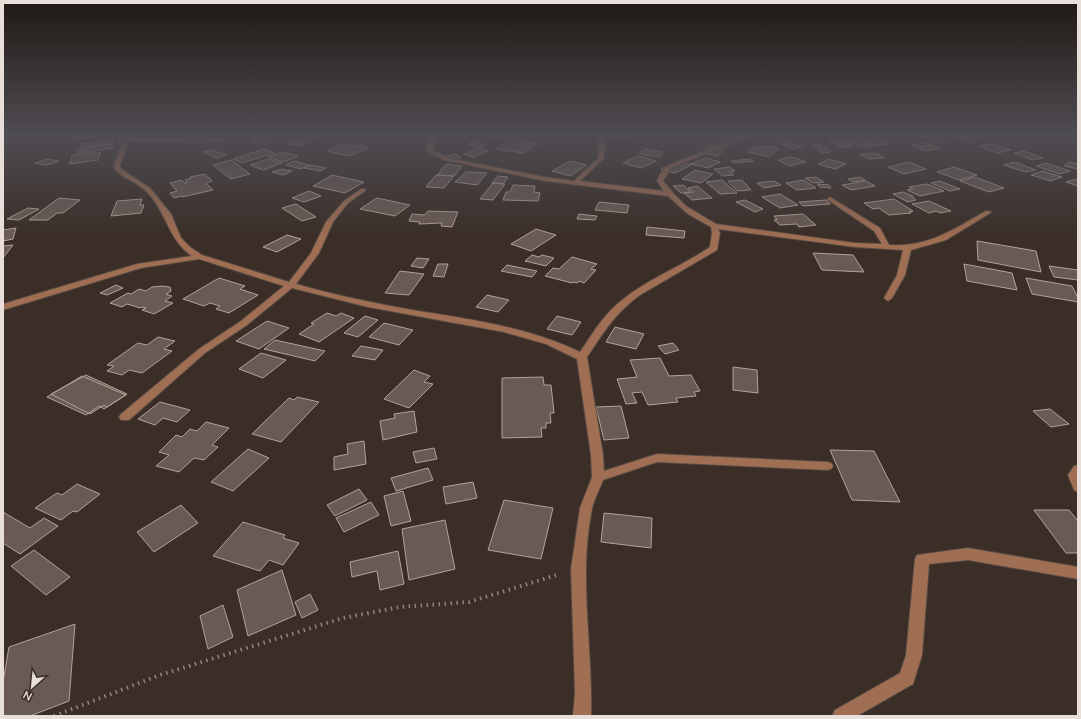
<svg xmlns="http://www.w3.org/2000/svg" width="1081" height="719" viewBox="0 0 1081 719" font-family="Mulish,sans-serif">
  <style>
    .building { fill: #695b54; stroke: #b2a29a }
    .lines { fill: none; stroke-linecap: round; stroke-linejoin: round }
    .minor-casing { stroke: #564a44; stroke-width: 2 }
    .path { stroke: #908580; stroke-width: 4; stroke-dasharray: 1.5 4.5; stroke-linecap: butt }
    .minor { fill: #9f6e53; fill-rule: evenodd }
  </style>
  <rect width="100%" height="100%" fill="#3a2e27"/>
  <path class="building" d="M73 136H101L72 140Z
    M249 136H268L272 140 256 144Z
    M309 136H318L304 142 298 140Z
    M493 136H524V137L494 138Z
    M870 136 887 144 874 146 857 138Z
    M922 136H937L947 140 936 142Z
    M950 136H970L980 139 968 142Z
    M855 138 871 146 861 147 845 139Z
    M114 139V143L81 148V144Z
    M509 139 537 144 524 153 496 149Z
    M842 139 850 143 846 144 853 146 846 148 829 142Z
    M294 141 305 143 300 146 289 144Z
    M478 141 484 146 475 148 469 143Z
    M788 141 802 147 793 149 779 143Z
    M924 142 931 145 919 147 912 145Z
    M112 144 113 148 78 153 77 150Z
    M344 144 355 146 358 145 369 148 349 156 327 151Z
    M993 144 1011 150 997 153 979 146Z
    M709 145 725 148 718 156 701 153Z
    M813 145H821L831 152 822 153Z
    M932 145 939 148 927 151 919 149Z
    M756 146 765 147 767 146 779 148 770 157 748 152Z
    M480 148 488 151 473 157 464 154Z
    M264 149 274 153 242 163 233 159Z
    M644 149 663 152 659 157 639 154Z
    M212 150 226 155 217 158 203 152Z
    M1024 151 1043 158 1033 160 1014 153Z
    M101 152 98 160 69 164 73 155Z
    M281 152 298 156 284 162 268 157Z
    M876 153 885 158 868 159 860 154Z
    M456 154 461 158 452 160 447 156Z
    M638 156 656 161 641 168 623 163Z
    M790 157 796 158 806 162 790 166 778 160Z
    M706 158 720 162 708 168 690 164Z
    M47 159 59 161 47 165 35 163Z
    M268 159 282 163 263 170 250 165Z
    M750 159 753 161 734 163 731 161Z
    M829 159 846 164 835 169 818 164Z
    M231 160 250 174 231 179 213 165Z
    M294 161 309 165 301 169 286 165Z
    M570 161 587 165 570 176 552 171Z
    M677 161 691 165 675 173 661 169Z
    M909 162 926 169 904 174 888 167Z
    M1015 162 1036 170 1025 172 1004 165Z
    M1069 162 1078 164V169L1064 166Z
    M1046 163 1070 171 1060 174 1036 166Z
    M446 164 462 166 454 176 437 175Z
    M310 165 326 168 320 171 304 168Z
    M730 167 735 171 730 172 734 175 723 176 714 169Z
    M954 167 977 175 959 180 937 172Z
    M281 169 292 171 283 175 272 172Z
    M695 170 713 174 701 183 682 179Z
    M1042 171 1062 177 1051 181 1031 175Z
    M466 172H473L487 173 477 185 455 182Z
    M205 174 212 181 206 183 213 190 182 197 181 196 174 198 170 193 177 191 170 183 182 180 184 183 187 182 185 180 191 178 190 177Z
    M332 175 364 182 345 193 313 186Z
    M436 175 454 176 444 188 426 187Z
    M498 176 508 177 503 184 492 183Z
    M816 177 824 182 813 183 805 178Z
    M860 177 865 180 853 182 848 179Z
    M975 177 1004 188 989 192 960 181Z
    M1076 179 1078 180V186L1066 182Z
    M722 180 737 193 720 194 706 182Z
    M742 180 751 190 737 191 728 181Z
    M804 180 816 188 797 190 786 183Z
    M774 181 781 185 764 188 757 183Z
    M866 181 875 186 851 190 842 185Z
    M940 181 960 189 950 191 931 183Z
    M493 183 505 184 493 200 480 199Z
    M817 184 829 185 831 188 820 187Z
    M927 184 944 191 920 196 907 190 913 189 909 187Z
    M513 185 535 186 534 192 540 193 538 201 503 200 506 192H510Z
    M683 185 691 192 681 193 673 186Z
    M697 186 712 198 692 200 684 193 694 192 688 188Z
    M309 191 321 196 304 202 292 198Z
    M903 192 913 196H911L916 200 908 202 893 194Z
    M780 194 798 205 780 208 762 197Z
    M59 198 80 200 63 213H57L48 220H29Z
    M377 198 410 205 395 216 360 209Z
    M142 199 140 205H144L141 213 111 216 117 201Z
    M894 199 913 211 909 212 911 213 889 215 879 208 873 209 864 203Z
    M745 200 763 209 755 212 736 202Z
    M826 200 830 204 803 206 799 202Z
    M929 201 951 211 940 213 936 211 929 213 912 204Z
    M599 202 629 205 627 213 595 210Z
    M296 204 316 217 302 221 282 208Z
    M28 208 39 209 19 220 7 219Z
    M428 211 458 212 452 227 441 226 442 223 419 224 420 222 409 221 412 214 425 215Z
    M579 214 597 216 595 220 577 219Z
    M803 214 816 225 799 227 797 224 780 225 774 220H777L774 216Z
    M647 227 685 231 684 238 646 235Z
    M16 228 13 239 3 241V230Z
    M536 229 556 235 531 251 511 244Z
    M287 235 301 239 277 252 263 247Z
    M977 241 1036 251 1041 272 978 260Z
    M13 245 3 258V246Z
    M813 253 853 255 864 272 822 270Z
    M532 255 539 257 542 255 554 258 546 266 525 261Z
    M572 257 597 264 591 269 596 270 584 283 579 281 577 283 573 282 572 283 545 276 553 268 559 269Z
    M417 258 429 259 423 268 411 266Z
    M438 264H448L444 277 433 276Z
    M964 264 1012 273 1017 290 967 281Z
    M507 265 537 271 532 277 501 271Z
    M1049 266 1078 270V280L1054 277Z
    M400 271 424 274 409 295 385 293Z
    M219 278 245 286 240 289 258 295 229 313 216 309 220 306 210 303 204 306 183 299Z
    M1026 278 1072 286 1078 298V302L1032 294Z
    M116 285 123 288 107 295 100 293Z
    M162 286 170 287 171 291 166 294 172 296 165 301 173 303 154 314 142 310 146 308 142 307 140 308 127 304 122 307 110 303 128 293 131 294 139 289 146 291 152 287Z
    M487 295 509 300 498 312 476 307Z
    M327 313 336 316 341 313 354 318 319 342 299 334 314 324 311 323Z
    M365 316 378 320 358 337 344 333Z
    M557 316 581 322 572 335 547 329Z
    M267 321 289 328 259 349 236 341Z
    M384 323 413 330 399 345 369 337Z
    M615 327 644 334 636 349 606 342Z
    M158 337 175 341 164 349 172 351 142 373 129 370 122 375 107 371 114 366 107 365 138 343 147 345Z
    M275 340 325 351 315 361 264 349Z
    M673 343 679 350 665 354 658 346Z
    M361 346 383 350 375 360 352 356Z
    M261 353 286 360 263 378 239 369Z
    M660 358 669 376 691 375 700 391 694 392 696 396 676 398 678 402 648 405 642 392 632 393 637 403 626 404 617 379 637 377 630 360Z
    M733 367 757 370 758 393 733 390Z
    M414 370 430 376 424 382 433 384 409 408 384 399Z
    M86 375 127 394 107 407 104 405 90 414 51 394Z
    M82 376 126 395 104 409 99 406 86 415 47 397Z
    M543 377 544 385H551L554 413H550L551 423H546V428H541L542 437 502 438V378Z
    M297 397 319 402 281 442 252 434 289 398 294 400Z
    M160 402 190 410 177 422 163 418 155 425 138 419Z
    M621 406 629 438 604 440 596 407Z
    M1050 409 1069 424 1051 427 1033 411Z
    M414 411 417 432 383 440 380 421 395 418 394 414Z
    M206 422 229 428 212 445 218 447 204 460 194 458 179 472 156 466 169 455 159 452 176 435 182 437 190 429 197 431Z
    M364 441 366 464 334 470V457L348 454 347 444Z
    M434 448 437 459 416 463 413 452Z
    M248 449 269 458 233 491 211 482Z
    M830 450 874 451 900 502 852 500Z
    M428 468 433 480 396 491 391 478Z
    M473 482 477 498 446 504 443 487Z
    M77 484 100 494 77 512 73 511 61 520 35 508 57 493 62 495Z
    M359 489 367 500 335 516 327 505Z
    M403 491 411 521 391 526 384 496Z
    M504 500 553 508 541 559 488 550Z
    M371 502 379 515 344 532 336 518Z
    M181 505 198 523 154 552 137 532Z
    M1034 510H1069L1078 521V553H1066Z
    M3 512 30 528 44 518 58 526 20 554 3 543Z
    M604 513 652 518 651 548 601 542Z
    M445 520 455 569 409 580 402 529Z
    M243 522 285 535 283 538 299 543 283 565 269 560 260 571 213 556Z
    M34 550 70 577 46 595 11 566Z
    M398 551 404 584 380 590 377 571 352 577 350 562Z
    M282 570 296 615 248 636 237 590Z
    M310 594 318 610 302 618 295 602Z
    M223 605 233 637 208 649 200 616Z
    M75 624 69 701 30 716H3V682L9 647Z"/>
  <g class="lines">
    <defs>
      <path id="minor" d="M118 136H124L123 137 203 139 223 138V140L221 141 203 143 124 141 127 147 120 165 121 169 150 188 171 214 181 238 190 247 202 255 289 282 311 253 326 222 344 201 361 189H365V191L348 203 333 222 319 253 296 284C334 295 373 303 412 310 470 319 527 327 580 352 590 338 599 322 611 310 639 282 678 269 710 247L712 233 711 227 688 214 668 196 545 181 444 160 427 151 429 136H435L433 150 448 158 545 177 574 181 598 158 599 136H635L632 138 605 139 604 158 580 181 664 191 657 181 660 174 667 166 741 136H749L671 168 663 181 674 194 686 206 716 224 855 243 882 244 874 231 828 200 827 199 830 197 880 228 889 245C930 247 952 230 986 211L992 212 946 240 911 250 905 275 892 298 888 301 884 298 897 275 903 250 855 247 718 229 720 233 717 250 640 295C614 314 604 332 587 357L603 455 604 471 657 454 827 462 831 463 833 466 831 469 827 470 657 462 603 480C600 489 594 499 592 509 578 577 593 647 591 716H573L575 693 571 569 580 508 592 477 591 455 577 359 546 344 504 332 368 307 292 288 247 325 205 353 129 420H121L119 417 121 414 199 349 241 321 284 286 199 259 141 268 3 310V304L137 264 192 256C168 240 166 210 146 191 137 182 124 179 115 170L114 165 121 147 117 139Z
        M1078 465V492L1074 490 1068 475 1074 466Z
        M968 548 1078 567V579L968 560 929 564 922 655 913 684 857 716H832L835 710 900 673 906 655 915 559 917 555Z"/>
    </defs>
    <use href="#minor" class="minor-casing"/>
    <path class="path" d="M54 716 160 675 343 618 400 607 469 602 560 574"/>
    <use href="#minor" class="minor"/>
  </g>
  <linearGradient id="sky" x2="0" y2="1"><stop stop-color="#201915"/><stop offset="0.57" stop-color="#4f4c52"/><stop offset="1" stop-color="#4f4c52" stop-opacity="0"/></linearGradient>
  <rect width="1081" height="237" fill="url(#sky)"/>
  <rect width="1081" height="719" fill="none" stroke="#e8dfdb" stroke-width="8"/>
  <g transform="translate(32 687) rotate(207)" stroke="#3a2e27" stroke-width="3" paint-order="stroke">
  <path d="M0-3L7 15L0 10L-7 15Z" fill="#e8dfdb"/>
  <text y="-6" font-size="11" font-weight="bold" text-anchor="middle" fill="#e8dfdb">N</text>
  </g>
</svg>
